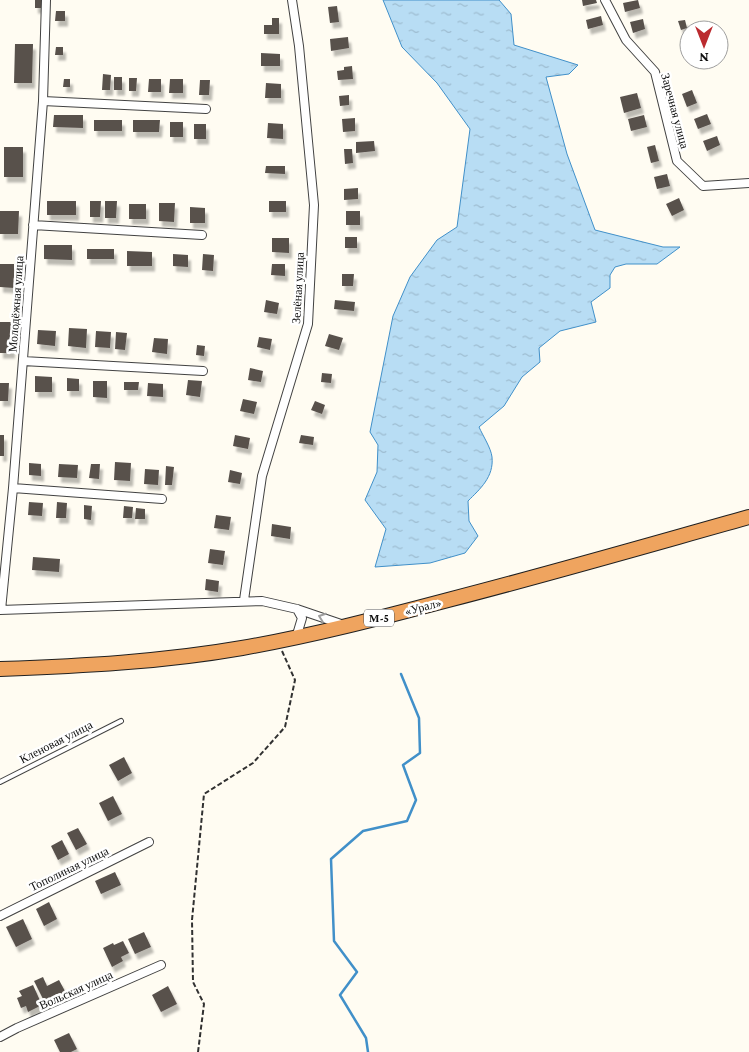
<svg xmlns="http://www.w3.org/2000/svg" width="749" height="1052" viewBox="0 0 749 1052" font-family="'Crimson Pro',serif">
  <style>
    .water { fill: url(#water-ripples); stroke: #4190c9 }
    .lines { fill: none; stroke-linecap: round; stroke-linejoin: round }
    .stream { stroke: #4190c9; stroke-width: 2.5 }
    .building { fill: #58514c; filter: url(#shadow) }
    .lane-casing { stroke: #424242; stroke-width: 6 }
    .street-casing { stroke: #424242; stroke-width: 10 }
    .highway-casing { stroke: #202020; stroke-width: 16 }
    .path { stroke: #313131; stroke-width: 2; stroke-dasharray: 5 2.5; stroke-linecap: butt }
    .lane { stroke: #fff; stroke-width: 4 }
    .street { stroke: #fff; stroke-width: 8 }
    .highway { stroke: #efa45f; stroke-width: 14 }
    .oneway { stroke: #9f9f9f }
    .labels { text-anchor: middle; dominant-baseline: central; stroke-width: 5; stroke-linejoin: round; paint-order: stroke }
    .shield { fill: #fff; stroke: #575757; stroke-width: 1 }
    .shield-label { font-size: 11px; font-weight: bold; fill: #0f0f0f }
    .street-label { font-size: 12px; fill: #0f0f0f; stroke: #fff }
  </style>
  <defs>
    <pattern id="water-ripples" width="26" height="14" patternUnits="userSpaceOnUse" patternTransform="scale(1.25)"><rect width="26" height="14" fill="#b8ddf4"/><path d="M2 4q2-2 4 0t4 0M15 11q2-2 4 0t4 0" fill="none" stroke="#9dbcd0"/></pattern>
    <filter id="shadow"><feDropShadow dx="3" dy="5.5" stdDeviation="1" flood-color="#0004"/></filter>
  </defs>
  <rect width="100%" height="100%" fill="#fffcf2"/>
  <path class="water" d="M383 0H499L511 14 514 45 578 65 569 74 546 77 567 154 595 230 663 247H680L657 264H626L615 267 610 275V288L591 302 596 322 560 331 539 348 540 362 522 377 504 406 479 427C483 436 491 448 492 457 494 477 480 489 468 501L469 521 478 536 465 553 430 563 375 567 386 529 365 500 377 472 378 445 370 432 393 316 410 277 437 240 457 227 470 129 437 83 402 47Z"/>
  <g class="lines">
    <path class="stream" d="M368 1052 366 1038 340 995 357 972 334 941 331 859 363 831 407 821 416 800 403 765 420 753 419 718 401 674"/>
  </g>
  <path class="building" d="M35 0H41V8H35Z
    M582 0H596L597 3 583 6Z
    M638 0 640 8 625 12 623 3Z
    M337 6 339 22 330 23 328 7Z
    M56 11H65V21H55Z
    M601 16 603 25 588 29 586 20Z
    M272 18H279V34H264V25H272Z
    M643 19 645 29 633 33 630 22Z
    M685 20 687 28 681 30 678 21Z
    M348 37 349 48 331 51 330 39Z
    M15 44H33L32 83H14Z
    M56 47H63V55H55Z
    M261 53 280 54V66H261Z
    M352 66 353 79 338 80 337 71 344 70V67Z
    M103 74 111 75 110 90H102Z
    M114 77H122V90H114Z
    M129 78H137L136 91H129Z
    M64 79H70V87H63Z
    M149 79H161V92H148Z
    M170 79H183V93H169Z
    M200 80H210L209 95H199Z
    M266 83 281 84V98H265Z
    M692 90 697 103 687 107 682 94Z
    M637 93 641 108 624 113 620 97Z
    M349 95V105L340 106 339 96Z
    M707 114 711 124 698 129 694 119Z
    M54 115H83V128L53 127Z
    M644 115 647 127 631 131 628 119Z
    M355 118V131L343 132 342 119Z
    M94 120H122V131H94Z
    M133 120H160L159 132H133Z
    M170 122H183V137H170Z
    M268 123 283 124V139L267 138Z
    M194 124H206V139H194Z
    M717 136 720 145 707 151 703 141Z
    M374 141 375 151 356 153V142Z
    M655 145 659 161 651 163 647 147Z
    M4 147H23V177H4Z
    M344 149H352L353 163 345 164Z
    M266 166H285V174L265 173Z
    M667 174 670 186 657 189 654 177Z
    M358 188V199L344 200V189Z
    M679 198 684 210 672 216 666 204Z
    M47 201H76V215H47Z
    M90 201H101L100 217H90Z
    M105 201H117L116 218H105Z
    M269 201H286V212H269Z
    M159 203H175L174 222 159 221Z
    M129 204H146V219H129Z
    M190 207 205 208V223H190Z
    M0 211H19L18 234H0Z
    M346 211H360V225H346Z
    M345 237H357V248H345Z
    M272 238H289V253L272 252Z
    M44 245H72V260L44 259Z
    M87 249H114V259H87Z
    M127 251 152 252V266H127Z
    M173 254 188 255V267L173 266Z
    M203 254 214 255 213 271 202 270Z
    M0 264H14V288L0 287Z
    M272 264H285V276L271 275Z
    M342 274H354L353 286H342Z
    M266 300 279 303 277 314 264 312Z
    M335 300 355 302 354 311 334 309Z
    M0 322H12V353H0Z
    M69 328 87 329 86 348 68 346Z
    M38 330 56 331 55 346 37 344Z
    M96 331 111 332 110 348 95 347Z
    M116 332 127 333 125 350 115 349Z
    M329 334 343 338 339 350 325 346Z
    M259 337 272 339 270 350 257 347Z
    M154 338 168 339 167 354 152 352Z
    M197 345 205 346 204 356 196 355Z
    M250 368 263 371 261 382 248 380Z
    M322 373 332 374 331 383 321 382Z
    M35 376 52 377V392H35Z
    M67 378 79 379V391H67Z
    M188 380 202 381 200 397 186 395Z
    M93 381H107V398L93 397Z
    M124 382H139L138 390H124Z
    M0 383H9L8 401H0Z
    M148 383 163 384V397L147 396Z
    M243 399 257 402 254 414 240 411Z
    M315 401 325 405 322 414 311 410Z
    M0 435H4V456H0Z
    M235 435 250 438 248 449 233 446Z
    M301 435 314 437 313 445 299 443Z
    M115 462 131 463 130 481 114 480Z
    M29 463 41 464V476L29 475Z
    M59 464 78 465 77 478 58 477Z
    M91 464H100L99 479 89 478Z
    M166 466 174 467 172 485H165Z
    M145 469 159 470 158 485 144 484Z
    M230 470 242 473 240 484 228 482Z
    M29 502 43 503 42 516 28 515Z
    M57 502 67 503 66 518H56Z
    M84 505 92 506 91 520 84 519Z
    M124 506 133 507 132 518H123Z
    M136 508 145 509V519H135Z
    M216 515 231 517 229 530 214 528Z
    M272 524 291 527 290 539 271 536Z
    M210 549 225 551 223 565 208 563Z
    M33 557 60 559 59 572 32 570Z
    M206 579 219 581 218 592 205 590Z
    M124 757 132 773 118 781 109 765Z
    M113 796 122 814 108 821 99 803Z
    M78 828 87 844 76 850 67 833Z
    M62 840 69 854 58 860 51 846Z
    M115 872 121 885 101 894 95 881Z
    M49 902 57 919 44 926 36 909Z
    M23 919 32 939 16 947 6 927Z
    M144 932 151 947 135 954 128 939Z
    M123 941 129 953 121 957 123 961 112 967 103 948 113 943 114 945Z
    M43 977 47 986 59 980 66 993 45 1003 34 981Z
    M33 985 42 1005 28 1012 26 1006 21 1008 17 998 22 996 19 991Z
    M168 986 177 1004 161 1012 152 995Z
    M69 1033 77 1049 71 1052H60L54 1040Z"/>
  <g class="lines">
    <defs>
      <path id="lane" d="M0 782 121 721"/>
      <path id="street" d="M605 0 626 40 655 72 677 161 703 186 749 183
        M43 101 206 109
        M33 225 202 235
        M23 361 203 371
        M13 488 162 499
        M244 600 262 476 308 324 314 205 299 46 292 0
        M0 610 262 601 297 609 344 625
        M1 610 13 488 43 101 46 0
        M296 638 302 618 297 609
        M0 916 149 842
        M0 1037 17 1028 161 965"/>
      <path id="highway" d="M0 669C81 666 162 662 242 648 311 636 380 618 448 600 549 574 649 545 749 517"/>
    </defs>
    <use href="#lane" class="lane-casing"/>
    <use href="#street" class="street-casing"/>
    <use href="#highway" class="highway-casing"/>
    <path class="path" d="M198 1052 204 1004 193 982 192 920 204 794 253 763 285 727 295 680 282 651"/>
    <use href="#lane" class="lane"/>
    <use href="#street" class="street"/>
    <use href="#highway" class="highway"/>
  </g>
  <defs><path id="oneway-chevron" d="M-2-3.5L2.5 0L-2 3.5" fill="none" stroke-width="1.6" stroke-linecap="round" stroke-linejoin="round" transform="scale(1.25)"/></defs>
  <use class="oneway" href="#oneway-chevron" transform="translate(322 617) rotate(-160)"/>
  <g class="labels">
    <rect class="shield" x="364" y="609.5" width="30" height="17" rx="4"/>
    <g class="shield-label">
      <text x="379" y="618">М-5</text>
    </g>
    <g class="street-label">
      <text transform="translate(675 111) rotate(75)">Заречная улица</text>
      <text transform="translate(298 288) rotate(-87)">Зелёная улица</text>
      <text transform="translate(16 304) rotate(-86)">Молодёжная улица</text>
      <text transform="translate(423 607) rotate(-15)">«Урал»</text>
      <text transform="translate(56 742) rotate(-27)">Кленовая улица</text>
      <text transform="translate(69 869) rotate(-26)">Тополиная улица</text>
      <text transform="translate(76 990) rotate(-24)">Вольская улица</text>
    </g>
  </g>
  <g transform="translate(704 45) rotate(180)"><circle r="24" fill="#ffffff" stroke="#9f9f9f"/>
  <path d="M0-4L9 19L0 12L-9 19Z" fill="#bb2b2f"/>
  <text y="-8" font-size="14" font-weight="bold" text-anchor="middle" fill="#0f0f0f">N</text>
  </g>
</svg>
